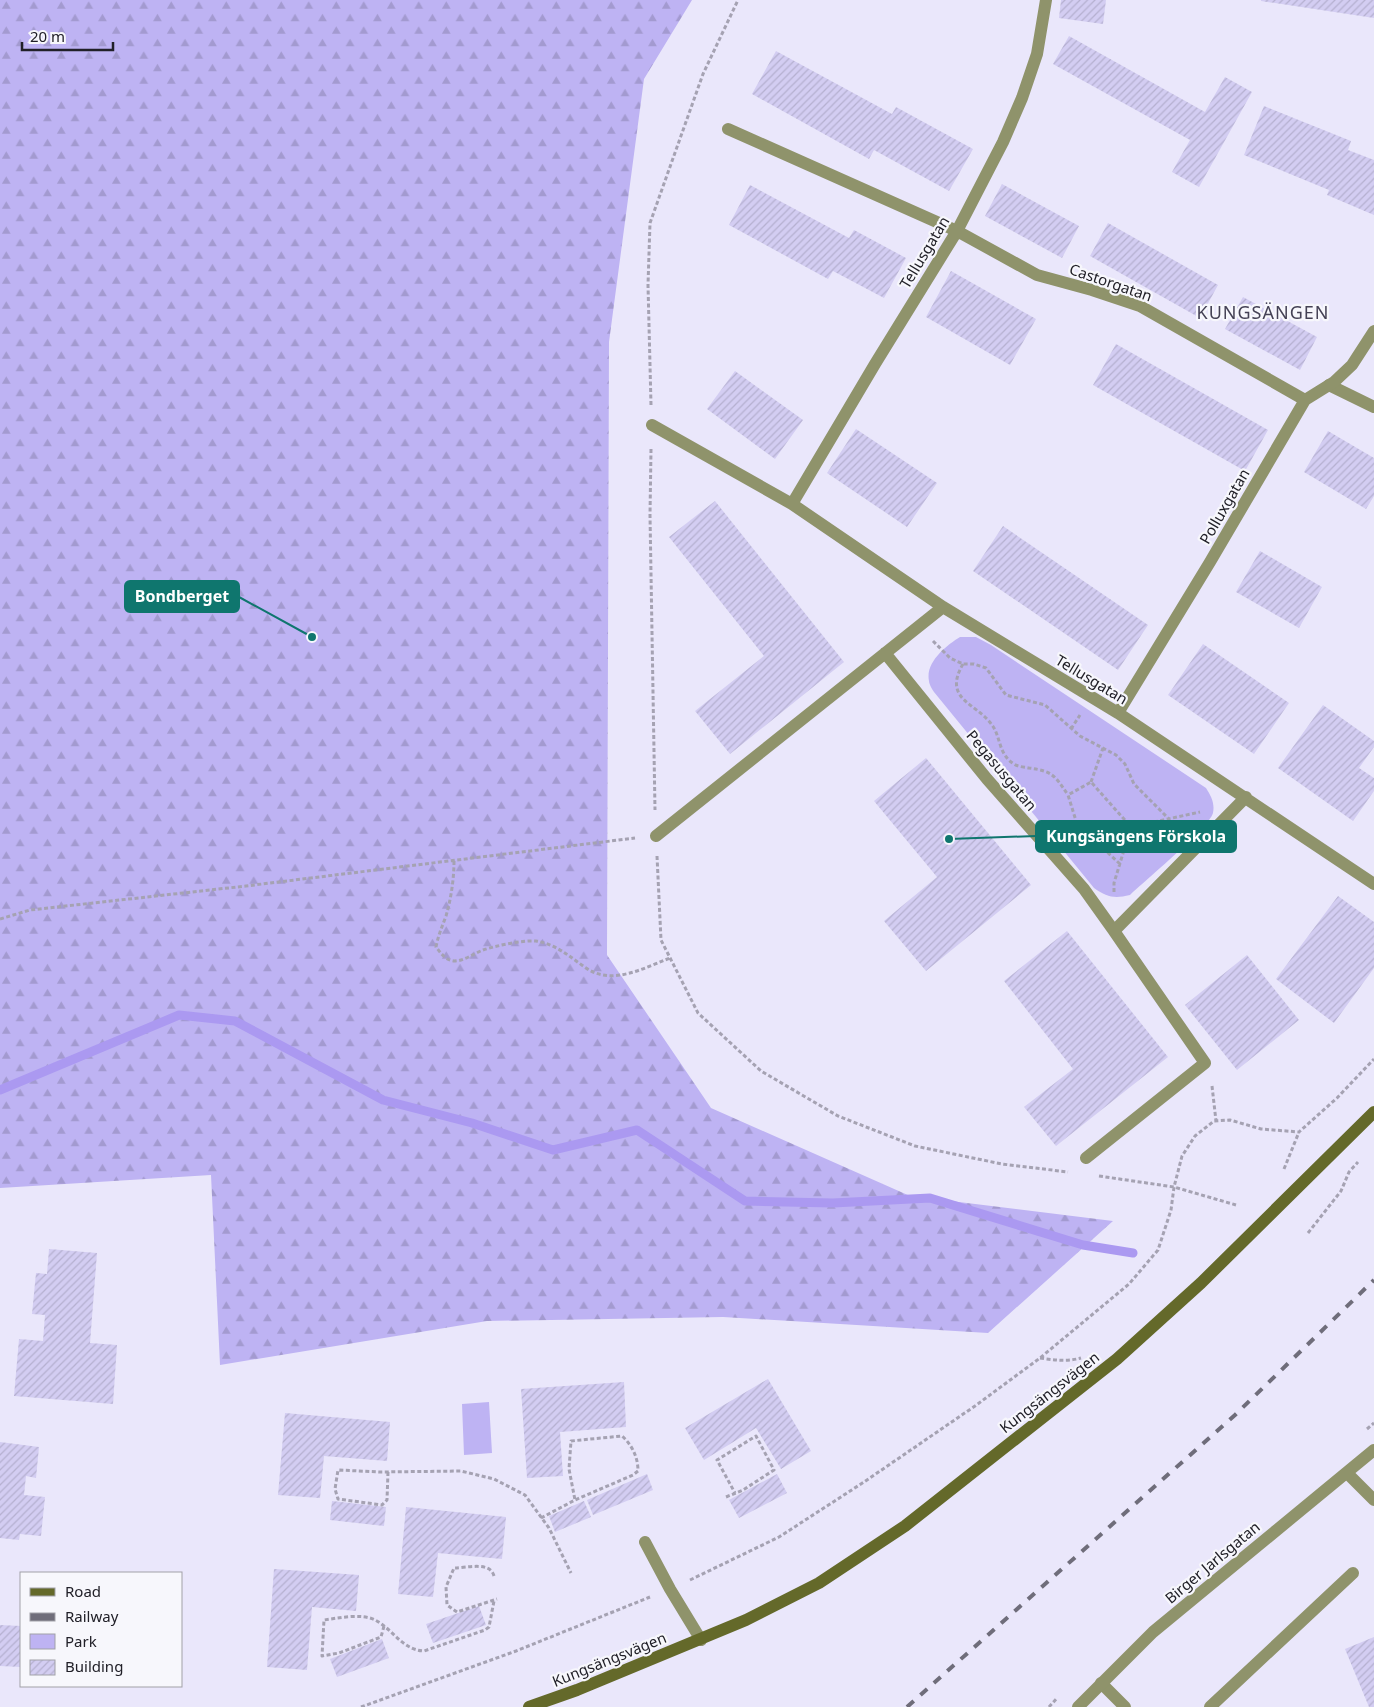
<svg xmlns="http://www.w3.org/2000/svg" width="1374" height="1707" viewBox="0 0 1374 1707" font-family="'Noto Sans',sans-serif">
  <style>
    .green { fill: #beb3f3 }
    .forest { fill: url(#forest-firs) }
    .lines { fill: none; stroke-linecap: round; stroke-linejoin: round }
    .stream { stroke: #ab99f1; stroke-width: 9 }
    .building { fill: url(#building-hatch) }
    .path { stroke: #a5a2b2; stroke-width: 3; stroke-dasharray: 4 2.5; stroke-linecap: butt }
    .lane { stroke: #8f936b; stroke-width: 12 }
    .street { stroke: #8f936b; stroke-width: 12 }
    .secondary { stroke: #64692a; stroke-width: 12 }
    .rail { stroke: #6f6d7a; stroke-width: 4; stroke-dasharray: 9 9; stroke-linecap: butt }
    .labels { text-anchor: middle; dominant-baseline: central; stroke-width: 4.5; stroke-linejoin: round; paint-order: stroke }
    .street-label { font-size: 15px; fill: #212028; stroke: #f7f7fc }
    .quarter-label { font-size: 18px; letter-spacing: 1px; fill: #444155; stroke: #f7f7fc }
    .leader { fill: none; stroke: #0f766e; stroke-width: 2 }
    .callout-dot { fill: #0f766e; stroke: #f7f7fc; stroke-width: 2 }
    .callout { fill: #0f766e; stroke: #0f766e; stroke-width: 2 }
    .callout-label { font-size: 16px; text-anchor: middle; font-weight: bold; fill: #fff }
  </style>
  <defs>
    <pattern id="forest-firs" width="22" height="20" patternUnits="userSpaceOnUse" patternTransform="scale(1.25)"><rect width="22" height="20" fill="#beb3f3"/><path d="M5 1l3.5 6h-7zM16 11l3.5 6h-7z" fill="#a39ad0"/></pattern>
    <pattern id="building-hatch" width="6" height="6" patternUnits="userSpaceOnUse" patternTransform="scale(1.25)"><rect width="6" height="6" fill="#d3cdf2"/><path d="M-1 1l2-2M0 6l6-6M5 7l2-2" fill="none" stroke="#b5b0d0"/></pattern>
  </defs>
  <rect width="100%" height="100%" fill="#eae7fb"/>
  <path class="green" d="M960 637H976L991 645 1206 788C1211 796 1215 803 1213 813 1210 826 1144 882 1130 895 1114 899 1107 897 1094 888L934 692C932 689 929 684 929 681 925 662 947 645 960 637Z
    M489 1402 492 1453 464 1455 462 1404Z"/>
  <path class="forest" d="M0 0H692L644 79 609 342 607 955 711 1108 910 1196 1113 1221 988 1333 723 1317 487 1321 220 1365 211 1175 0 1188Z"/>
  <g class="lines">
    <path class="stream" d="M0 1090 179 1015 235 1021 383 1100 472 1123 553 1150 637 1130 745 1201 833 1203 930 1198 1083 1245 1133 1253"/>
  </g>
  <path class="building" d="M1061 0H1106L1103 24 1059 18Z
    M1261 0H1374V18L1261 1Z
    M1069 36 1205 112 1225 77 1252 92 1199 187 1172 172 1190 140 1053 64Z
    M776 51 892 114 896 107 973 149 949 191 874 150 869 159 752 94Z
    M1264 106 1351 141 1348 150 1374 160V215L1327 195 1329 190 1244 155Z
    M1002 184 1079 226 1062 258 985 216Z
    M750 185 849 238 854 230 906 258 884 298 833 271 828 279 729 225Z
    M1108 223 1218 285 1200 318 1090 256Z
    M951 271 1036 319 1010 365 926 317Z
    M1243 297 1317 337 1300 370 1225 329Z
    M1116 344 1268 430 1245 471 1093 385Z
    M735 371 803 420 775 459 707 409Z
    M856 429 937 483 907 527 827 473Z
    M1328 431 1374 458V496L1366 509 1304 472Z
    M715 501 844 662 730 754 695 711 764 656 669 537Z
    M1003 526 1148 625 1118 670 973 571Z
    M1260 551 1322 587 1299 628 1236 592Z
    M1203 644 1289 703 1254 754 1168 695Z
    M1323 705 1374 741V747L1359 768 1374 778V791L1353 821 1278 768Z
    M926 758 1031 885 926 971 884 921 937 877 874 801Z
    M1338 896 1374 922V968L1334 1023 1276 979Z
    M1067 931 1168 1057 1056 1146 1024 1107 1073 1069 1004 981Z
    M1247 955 1299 1020 1237 1070 1185 1005Z
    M49 1249 97 1253 90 1343 117 1345 113 1404 14 1396 19 1339 43 1341 45 1315 32 1314 36 1273 47 1274Z
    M768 1379 811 1451 781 1469 756 1428 704 1460 685 1428Z
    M624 1382 626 1427 560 1432 563 1476 527 1478 521 1389Z
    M285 1413 390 1422 387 1461 324 1456 320 1498 278 1495Z
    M0 1442 39 1447 36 1478 26 1476 24 1495 45 1497 41 1536 20 1534 19 1540 0 1538Z
    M647 1474 653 1490 593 1515 587 1500Z
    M777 1474 787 1493 739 1518 729 1500Z
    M332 1501 386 1507 384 1526 330 1520Z
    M584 1501 591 1517 555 1532 549 1516Z
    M406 1507 506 1517 502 1559 438 1553 433 1597 398 1594Z
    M274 1569 359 1575 356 1611 312 1607 307 1670 267 1667Z
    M479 1606 486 1625 433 1643 426 1624Z
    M0 1625 21 1626V1667L0 1666Z
    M1374 1637V1707H1369L1345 1649Z
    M382 1639 389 1658 337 1677 330 1659Z"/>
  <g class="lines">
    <path class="path" d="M651 405 648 285 650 223 703 74 738 0
      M651 449 650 515 655 810
      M933 641 950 658 963 664H974L986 668 1006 695 1045 705 1080 736 1116 755 1125 764 1134 784 1168 818
      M963 664C942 700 977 703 992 725 1001 737 998 754 1014 764 1018 767 1025 767 1029 768 1053 771 1055 776 1068 795
      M1071 729 1080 715
      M1091 782 1103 748
      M657 856 661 940 698 1013 761 1071 838 1116 915 1146 1002 1164 1068 1172
      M454 861C454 879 451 899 446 916 442 927 438 936 436 947 441 953 445 960 454 961 464 961 473 954 483 950 495 946 522 940 536 941 556 944 570 957 586 968 612 986 644 968 670 958
      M1120 864 1077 824 1068 795 1091 782 1131 827
      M1114 892V883L1131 827 1200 812
      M0 919 30 910 246 886 635 838
      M1212 1086 1216 1121
      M1284 1169 1299 1132
      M1099 1176 1174 1187 1236 1205
      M1308 1233 1341 1191 1349 1172 1358 1162
      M1040 1358C1054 1360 1067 1362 1081 1358
      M1367 1429 1374 1423
      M388 1472 387 1500 382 1505 338 1499 335 1489 338 1470 380 1472 461 1471 494 1479 525 1495 549 1528 571 1573
      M726 1497 743 1490 774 1470 756 1436 717 1460 735 1493
      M541 1518 575 1500 633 1475 638 1471C638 1457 632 1445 622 1436L571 1441 569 1469 575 1500
      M494 1576C490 1561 467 1568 454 1568L446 1587 447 1605 457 1612 497 1599
      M690 1580 779 1537 864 1482 975 1406 1040 1358 1129 1284 1158 1250 1171 1210 1174 1187 1182 1156 1195 1136 1214 1121 1230 1120 1261 1129 1299 1132 1337 1098 1374 1059
      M384 1626 381 1637 339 1653 322 1656 324 1620C338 1618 362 1613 375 1620 393 1629 402 1650 424 1651L485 1630 489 1627 494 1601
      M361 1707 516 1651 650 1597
      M1049 1707 1057 1698"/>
    <path class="lane" d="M1329 385 1374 407
      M1101 1683 1125 1707
      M1210 1707 1353 1573"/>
    <path class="street" d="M728 129 957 231 1037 275 1092 290 1140 306 1305 400
      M652 425 792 504 943 607 1118 713 1374 884
      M792 504 875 364 957 231 1003 142 1022 98 1037 54 1046 0
      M885 653 987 779 1084 889 1114 931 1246 797
      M1118 713 1210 562 1305 400 1334 382 1352 365 1374 331
      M656 836 943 607
      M1086 1158 1205 1063 1114 931
      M1347 1473 1374 1500
      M645 1542 670 1589 701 1640
      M1078 1707 1153 1632 1374 1450"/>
    <path class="secondary" d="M529 1707 577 1690 746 1620 819 1583 905 1526 1117 1359 1201 1283 1374 1112"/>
    <path class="rail" d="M907 1707 1235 1415 1374 1280"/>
  </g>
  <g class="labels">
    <g class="street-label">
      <text transform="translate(924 252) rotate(-59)">Tellusgatan</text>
      <text transform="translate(1111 282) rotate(19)">Castorgatan</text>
      <text transform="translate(1224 506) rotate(-60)">Polluxgatan</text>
      <text transform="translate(1092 679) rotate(31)">Tellusgatan</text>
      <text transform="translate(1002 770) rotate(50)">Pegasusgatan</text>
      <text transform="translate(1049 1392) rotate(-38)">Kungsängsvägen</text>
      <text transform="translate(1212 1562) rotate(-40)">Birger Jarlsgatan</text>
      <text transform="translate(609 1659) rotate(-22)">Kungsängsvägen</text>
    </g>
    <g class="quarter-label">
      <text x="1263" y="312">KUNGSÄNGEN</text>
    </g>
  </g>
  <path class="leader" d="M312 637L239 597M949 839L1036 836"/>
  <g class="callout-dot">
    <circle cx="312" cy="637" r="5"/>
    <circle cx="949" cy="839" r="5"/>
  </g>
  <g class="callout">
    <rect x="125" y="581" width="114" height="31" rx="5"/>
    <rect x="1036" y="821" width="200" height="31" rx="5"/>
  </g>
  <g class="callout-label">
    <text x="182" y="602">Bondberget</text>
    <text x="1136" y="842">Kungsängens Förskola</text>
  </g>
  <rect x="20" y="1572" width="162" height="115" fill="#f7f7fc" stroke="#a1a1a7"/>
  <rect x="30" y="1588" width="25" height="8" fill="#64692a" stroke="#a1a1a7"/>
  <text x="65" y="1597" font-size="15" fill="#212028">Road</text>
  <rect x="30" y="1613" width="25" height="8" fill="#6f6d7a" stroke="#a1a1a7"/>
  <text x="65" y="1622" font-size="15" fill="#212028">Railway</text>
  <rect x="30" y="1634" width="25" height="15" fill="#beb3f3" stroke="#a1a1a7"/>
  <text x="65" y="1647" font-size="15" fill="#212028">Park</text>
  <rect x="30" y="1660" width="25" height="15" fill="url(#building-hatch)" stroke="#a1a1a7"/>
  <text x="65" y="1672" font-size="15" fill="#212028">Building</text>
  <path d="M22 42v8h91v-8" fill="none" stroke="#212028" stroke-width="2.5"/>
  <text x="30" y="42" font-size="15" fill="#212028" stroke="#f7f7fc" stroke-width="4" paint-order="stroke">20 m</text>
</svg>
